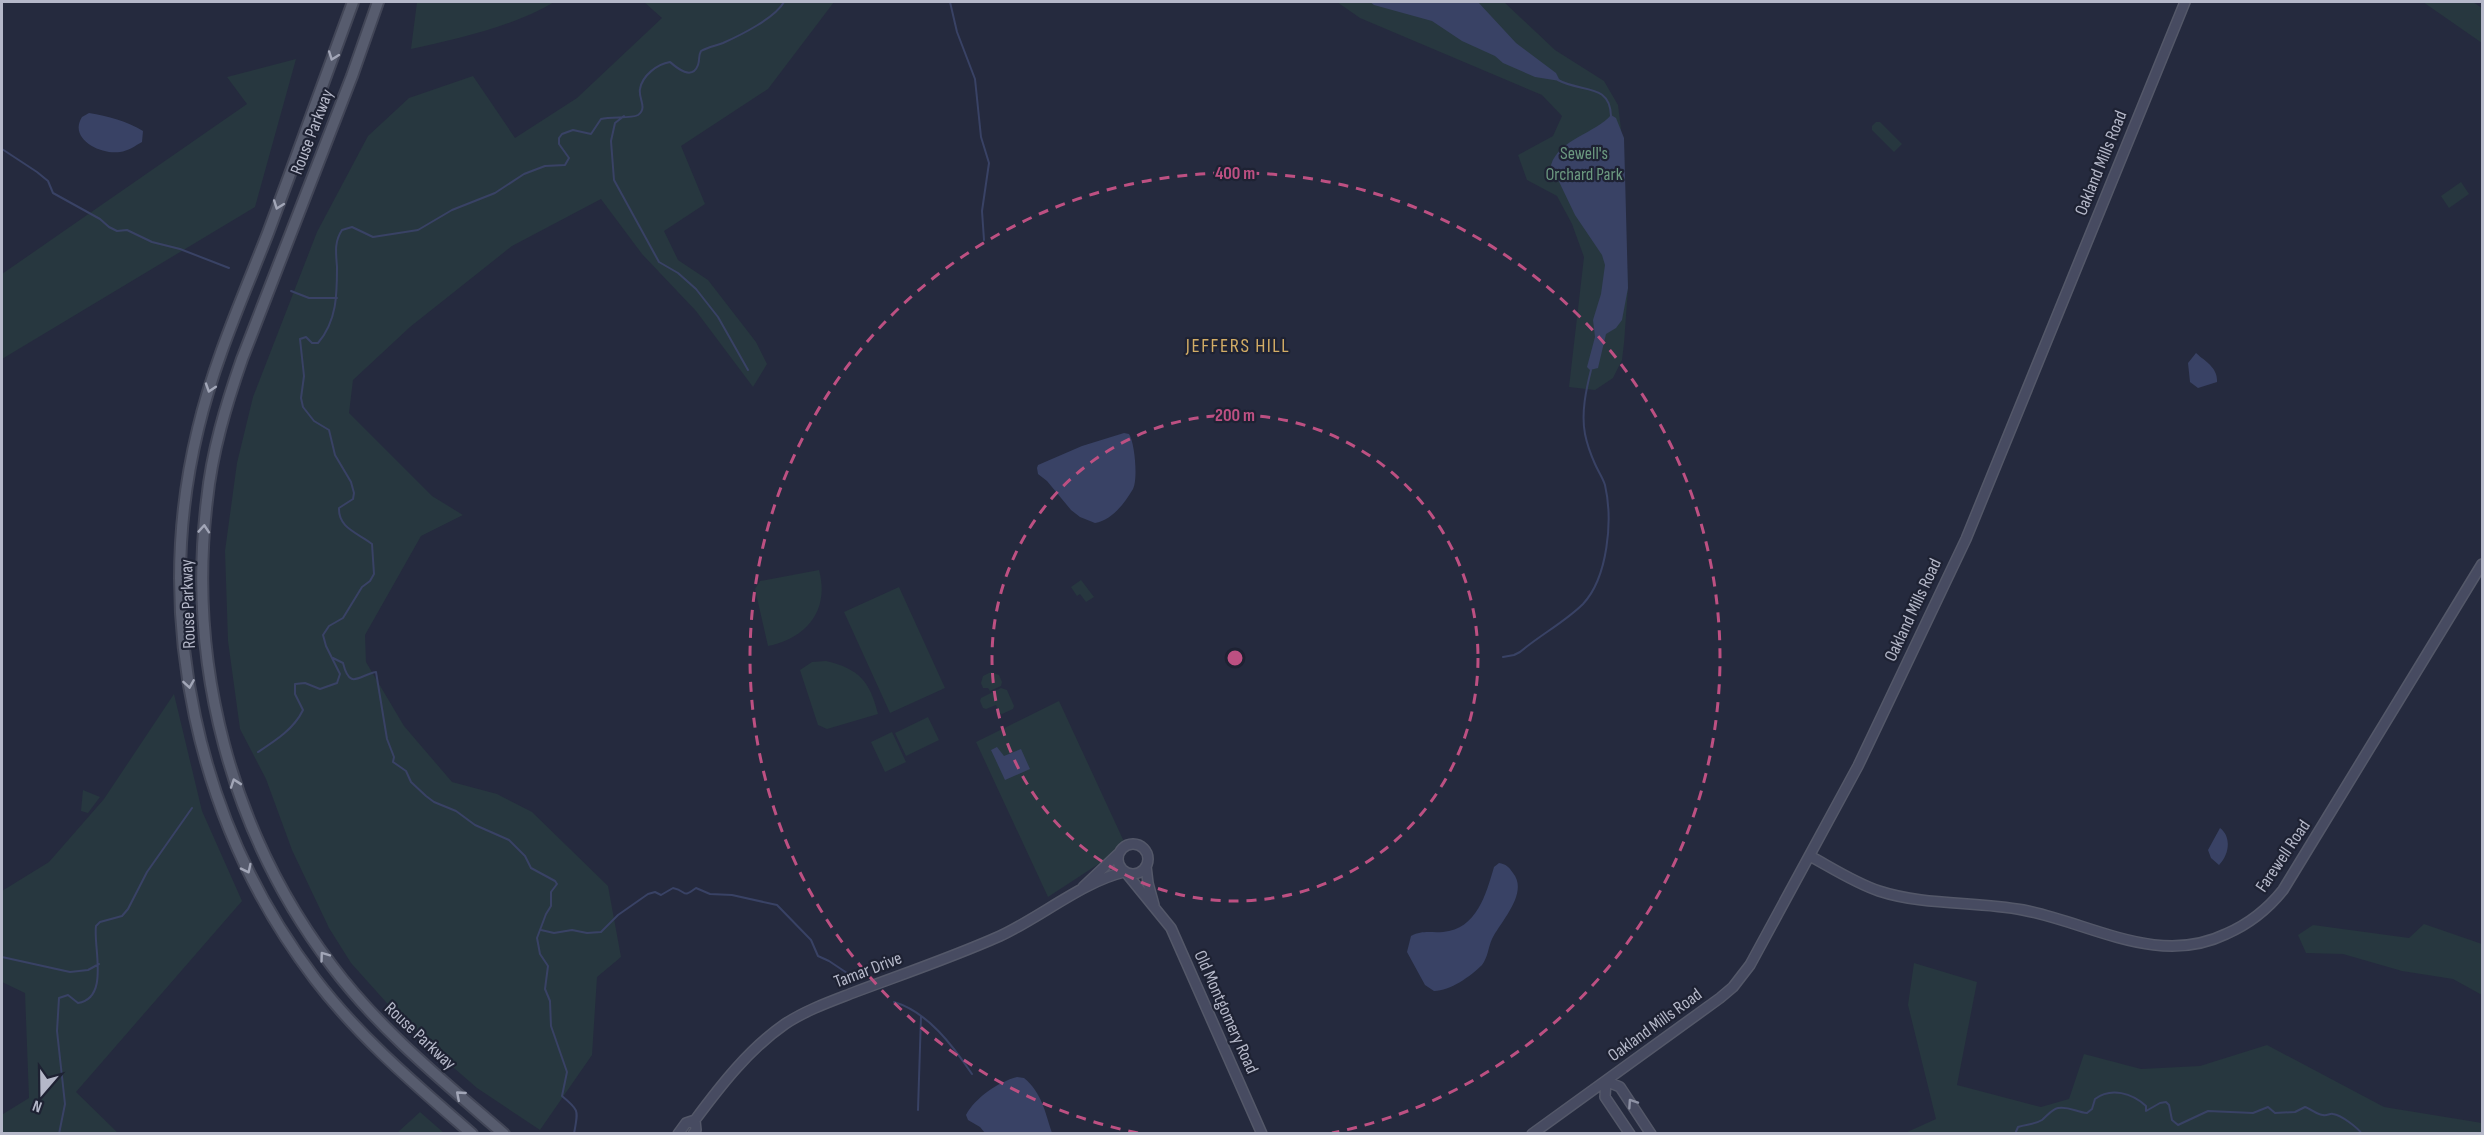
<svg xmlns="http://www.w3.org/2000/svg" width="2484" height="1135" viewBox="0 0 2484 1135" font-family="'Sofia Sans Condensed',sans-serif">
  <style>
    .green { fill: #27373f }
    .water { fill: #394265 }
    .lines { fill: none; stroke-linecap: round; stroke-linejoin: round }
    .stream { stroke: #394265; stroke-width: 2 }
    .secondary-casing { stroke: #545869; stroke-width: 12 }
    .primary-casing { stroke: #424657; stroke-width: 14 }
    .secondary { stroke: #474b61; stroke-width: 9 }
    .primary { stroke: #575c6e; stroke-width: 10 }
    .oneway { stroke: #a2a6b7 }
    .oneway2 { stroke: #8e92a5 }
    .ring { fill: none; stroke: #bd5082; stroke-width: 3; stroke-dasharray: 10 8 }
    .labels { text-anchor: middle; dominant-baseline: central; stroke-width: 4.5; stroke-linejoin: round; paint-order: stroke }
    .street-label { font-size: 18px; fill: #b5b8c9; stroke: #1e2233 }
    .park-label { font-size: 18px; fill: #6c9980; stroke: #1e2233 }
    .neighbourhood-label { font-size: 20px; letter-spacing: 1.5px; fill: #d3ad66; stroke: #1e2233 }
    .centre { fill: #bd5082; stroke: #1e2233; stroke-width: 3 }
    .ring-label { font-size: 18px; text-anchor: middle; font-weight: bold; fill: #bd5082; stroke: #1e2233; stroke-width: 4.5; stroke-linejoin: round; paint-order: stroke }
  </style>
  <rect width="100%" height="100%" fill="#252a3e"/>
  <path class="green" d="M417 2H554C515 26 456 39 411 49Z
    M644 2H834L768 89 681 146 705 204 664 231 678 260 708 280 756 342 767 364 753 387 696 311 642 254 601 199 512 246 410 327 353 380 349 413 432 496 463 515 421 536 365 635 366 662 404 726 452 782 497 794 532 812 608 886 621 957 597 977 592 1055 540 1130 477 1088 431 1048 394 1011 351 963 329 928 292 850 266 779 240 729 228 641 225 551 237 463 253 397 317 232 368 136 409 98 473 76 515 138 577 98 662 18Z
    M1337 2H1504L1555 50 1604 81 1618 105 1624 153V204L1628 288 1624 343 1622 360 1613 378 1595 390 1569 387 1584 257 1572 224 1557 196 1527 180 1518 155 1553 136 1562 116 1542 95 1360 18Z
    M2423 2H2473L2482 8V43Z
    M296 59 255 207 2 359V274L247 104 227 77Z
    M1876 122H1880L1902 144 1894 152 1872 130V126Z
    M2461 182 2469 194 2449 208 2441 196Z
    M819 570C830 611 806 638 768 646L755 589 760 581Z
    M1081 580 1094 597 1086 602 1080 594 1077 596 1071 587Z
    M899 587 945 688 890 713 844 612Z
    M826 661C860 669 870 682 878 714L827 729 818 725 800 670 812 662Z
    M991 672 999 675 1002 682 1001 686 990 691 988 688H983L981 683 983 676Z
    M1001 688 1007 690 1014 706 1013 709 1002 714 999 713 996 705 986 709 983 708 980 701 981 698Z
    M174 694 202 811 242 901 76 1092 118 1133H2L3 1114 29 1098 25 993 2 982V891L49 862 104 799Z
    M1059 701 1126 846 1048 897 976 742Z
    M928 717 939 740 906 756 895 733Z
    M892 732 906 762 885 772 871 742Z
    M83 790 100 797 88 813 81 811Z
    M2424 924 2482 944V995L2453 979 2402 971 2343 954 2306 953 2298 935 2313 925 2409 938Z
    M1914 963 1977 982 1957 1085 2041 1107 2069 1099 2084 1054 2141 1069 2200 1066 2267 1045 2384 1107 2482 1123V1133H1905L1936 1119 1908 1005Z
    M420 1112 444 1133H397Z"/>
  <path class="water" d="M1370 2H1478L1516 43 1556 73 1560 81 1535 77 1503 63 1495 56 1462 41 1432 21 1374 5Z
    M89 113C108 116 127 121 143 131L142 142C135 146 128 151 120 152 101 155 68 139 82 117Z
    M1611 115 1616 118 1624 138 1628 288 1622 320 1616 328 1606 334 1598 368 1590 370 1587 367 1595 337 1593 320 1601 294 1605 265 1602 255 1575 215 1551 165C1559 139 1596 133 1611 115Z
    M2196 353C2206 362 2218 368 2217 382L2198 388 2190 382 2188 363Z
    M1124 433 1129 434C1135 443 1138 480 1133 489 1124 504 1112 520 1095 523L1080 517 1071 510 1047 481 1038 474 1037 468 1038 465 1082 446Z
    M997 747 1004 756 1021 749 1030 769 1005 780 991 750Z
    M2220 828C2232 837 2229 855 2219 865L2211 858 2208 850Z
    M1499 863C1506 864 1509 867 1513 873 1529 893 1501 921 1492 939 1488 948 1488 957 1482 965 1471 976 1450 991 1434 991L1425 985 1407 952 1411 936C1423 930 1430 933 1443 932 1477 929 1486 894 1494 867Z
    M1017 1077 1024 1078C1042 1093 1045 1112 1052 1133H985L980 1127 968 1120 966 1115C975 1098 998 1082 1017 1077Z"/>
  <g class="lines">
    <path class="stream" d="M950 2 957 32 975 79 981 137 989 163 982 211 984 240
      M1558 80C1582 93 1610 83 1611 116
      M624 116 615 123 611 141 614 180 659 262 678 273 696 289 718 317 748 370
      M2 149 37 172 48 181 53 193 100 219 109 227 117 231 127 230 152 242 180 249 229 268
      M291 291 309 298H337
      M1503 657 1514 655 1520 652C1540 635 1565 622 1583 604 1608 577 1613 520 1605 485 1603 478 1598 471 1595 464 1591 455 1587 444 1585 434 1581 413 1586 390 1591 370
      M333 658 343 663C350 691 359 675 376 672L387 739 394 757 393 762 406 771 411 782 426 796 434 802 456 811 475 825 509 840 525 856 531 868 555 881 557 884 551 892V906L546 914 537 938 540 954 548 966 545 989 550 1001 551 1026 567 1072 562 1096C580 1111 578 1110 574 1134
      M258 752C275 741 294 729 303 710L295 694V684L305 683 320 689 337 683 340 674 326 646 323 635 329 626 343 618 362 587 370 581 374 574 372 544C358 533 338 528 339 508L353 499 354 493 351 482 335 455 329 430 314 421 303 407 301 398 304 376 300 339 306 337 312 343H318C337 321 337 294 337 267 336 253 334 242 342 230L352 227 373 237 418 230 452 210 495 193 524 174 545 166 565 165 569 158 559 144V138L562 134 573 130 591 134 601 119C611 116 631 119 638 115 648 108 638 98 640 89 642 76 657 64 670 62 677 68 692 81 698 65 700 60 698 56 701 51 708 47 715 46 723 43 741 35 775 18 784 2
      M541 930 554 933 572 930 587 933 601 932 618 915 648 894 655 892 661 895 673 888C688 891 681 899 696 888L710 894 732 895 777 905 811 940 818 956 829 961 847 973
      M2 957 70 972 88 970 99 964
      M894 1002C928 1012 953 1046 972 1074
      M918 1110 921 1016
      M59 1134 65 1104 57 1031 59 998 68 995 78 1003C110 998 93 947 96 926L100 922 122 916 128 909 147 872 192 808
      M2015 1134 2018 1127C2027 1124 2034 1125 2042 1120 2047 1116 2052 1109 2058 1108 2069 1106 2076 1112 2087 1113L2092 1109 2095 1099C2111 1087 2132 1093 2146 1106V1111L2160 1103 2166 1102 2169 1105 2172 1120 2178 1125 2208 1111 2253 1113 2268 1107 2275 1113 2295 1112 2305 1107C2311 1109 2318 1115 2323 1115 2327 1116 2330 1113 2333 1114 2341 1115 2357 1127 2362 1134"/>
    <defs>
      <path id="secondary" d="M1118 859a15 15 0 1 1 30 0a15 15 0 1 1-30 0Z
        M1810 856C1832 868 1855 883 1879 891 1925 906 1976 901 2023 910 2091 923 2158 967 2226 934 2249 924 2267 910 2283 890L2482 564
        M1146 866 1148 883 1154 905
        M1127 874 1171 928 1262 1134
        M1083 887 1118 854
        M1606 1081 1620 1087 1651 1134
        M1606 1081 1605 1097 1630 1134
        M678 1134 686 1123 695 1120C721 1085 749 1049 785 1024 806 1010 832 1001 855 992 903 974 953 957 1000 936 1041 917 1082 882 1124 872
        M693 1134 696 1130 695 1120
        M1532 1134 1720 998 1733 987 1750 965 1858 766 1966 539 2185 2"/>
      <path id="primary" d="M353 2C325 78 297 156 268 233 243 297 214 361 198 429 152 618 197 824 315 979 360 1038 416 1085 472 1134
        M378 2 352 76 242 359C226 405 212 451 207 500 187 665 231 833 332 966 380 1030 443 1081 504 1134"/>
    </defs>
    <use href="#secondary" class="secondary-casing"/>
    <use href="#primary" class="primary-casing"/>
    <use href="#secondary" class="secondary"/>
    <use href="#primary" class="primary"/>
  </g>
  <defs><path id="oneway-chevron" d="M-2-3.5L2.5 0L-2 3.5" fill="none" stroke-width="1.6" stroke-linecap="round" stroke-linejoin="round" transform="scale(1.5)"/></defs>
  <g class="oneway">
    <use href="#oneway-chevron" transform="translate(333 56) rotate(110)"/>
    <use href="#oneway-chevron" transform="translate(278 205) rotate(110)"/>
    <use href="#oneway-chevron" transform="translate(210 388) rotate(108)"/>
    <use href="#oneway-chevron" transform="translate(204 529) rotate(-86)"/>
    <use href="#oneway-chevron" transform="translate(189 684) rotate(81)"/>
    <use href="#oneway-chevron" transform="translate(235 783) rotate(-109)"/>
    <use href="#oneway-chevron" transform="translate(247 869) rotate(64)"/>
    <use href="#oneway-chevron" transform="translate(324 956) rotate(-126)"/>
    <use href="#oneway-chevron" transform="translate(460 1095) rotate(-139)"/>
  </g>
  <use class="oneway2" href="#oneway-chevron" transform="translate(1632 1103) rotate(-124)"/>
  <g class="ring">
    <circle cx="1235" cy="658" r="243"/>
    <path d="M1138 1133A485 485 0 1 1 1332 1133"/>
  </g>
  <g class="labels">
    <g class="street-label">
      <text transform="translate(312 132) rotate(-69)">Rouse Parkway</text>
      <text transform="translate(2101 163) rotate(-68)">Oakland Mills Road</text>
      <text transform="translate(188 604) rotate(-92)">Rouse Parkway</text>
      <text transform="translate(1913 610) rotate(-65)">Oakland Mills Road</text>
      <text transform="translate(2283 856) rotate(-56)">Farewell Road</text>
      <text transform="translate(868 970) rotate(-21)">Tamar Drive</text>
      <text transform="translate(1226 1012) rotate(66)">Old Montgomery Road</text>
      <text transform="translate(1655 1025) rotate(-36)">Oakland Mills Road</text>
      <text transform="translate(420 1036) rotate(43)">Rouse Parkway</text>
    </g>
    <g class="park-label">
      <text x="1584" y="153">Sewell's<tspan x="1584" dy="21">Orchard Park</tspan></text>
    </g>
    <g class="neighbourhood-label">
      <text x="1238" y="346">JEFFERS HILL</text>
    </g>
  </g>
  <circle cx="1235" cy="658" r="9" class="centre"/>
  <g class="ring-label">
    <text x="1235" y="179">400 m</text>
    <text x="1235" y="421">200 m</text>
  </g>
  <rect width="2484" height="1135" fill="none" stroke="#b5b8c9" stroke-width="6"/>
  <g transform="translate(42 1093) rotate(200)" stroke="#1e2233" stroke-width="4.5" paint-order="stroke">
  <path d="M0-4.5L10 22L0 15L-10 22Z" fill="#b5b8c9"/>
  <text y="-9" font-size="16" font-weight="bold" text-anchor="middle" fill="#b5b8c9">N</text>
  </g>
</svg>
